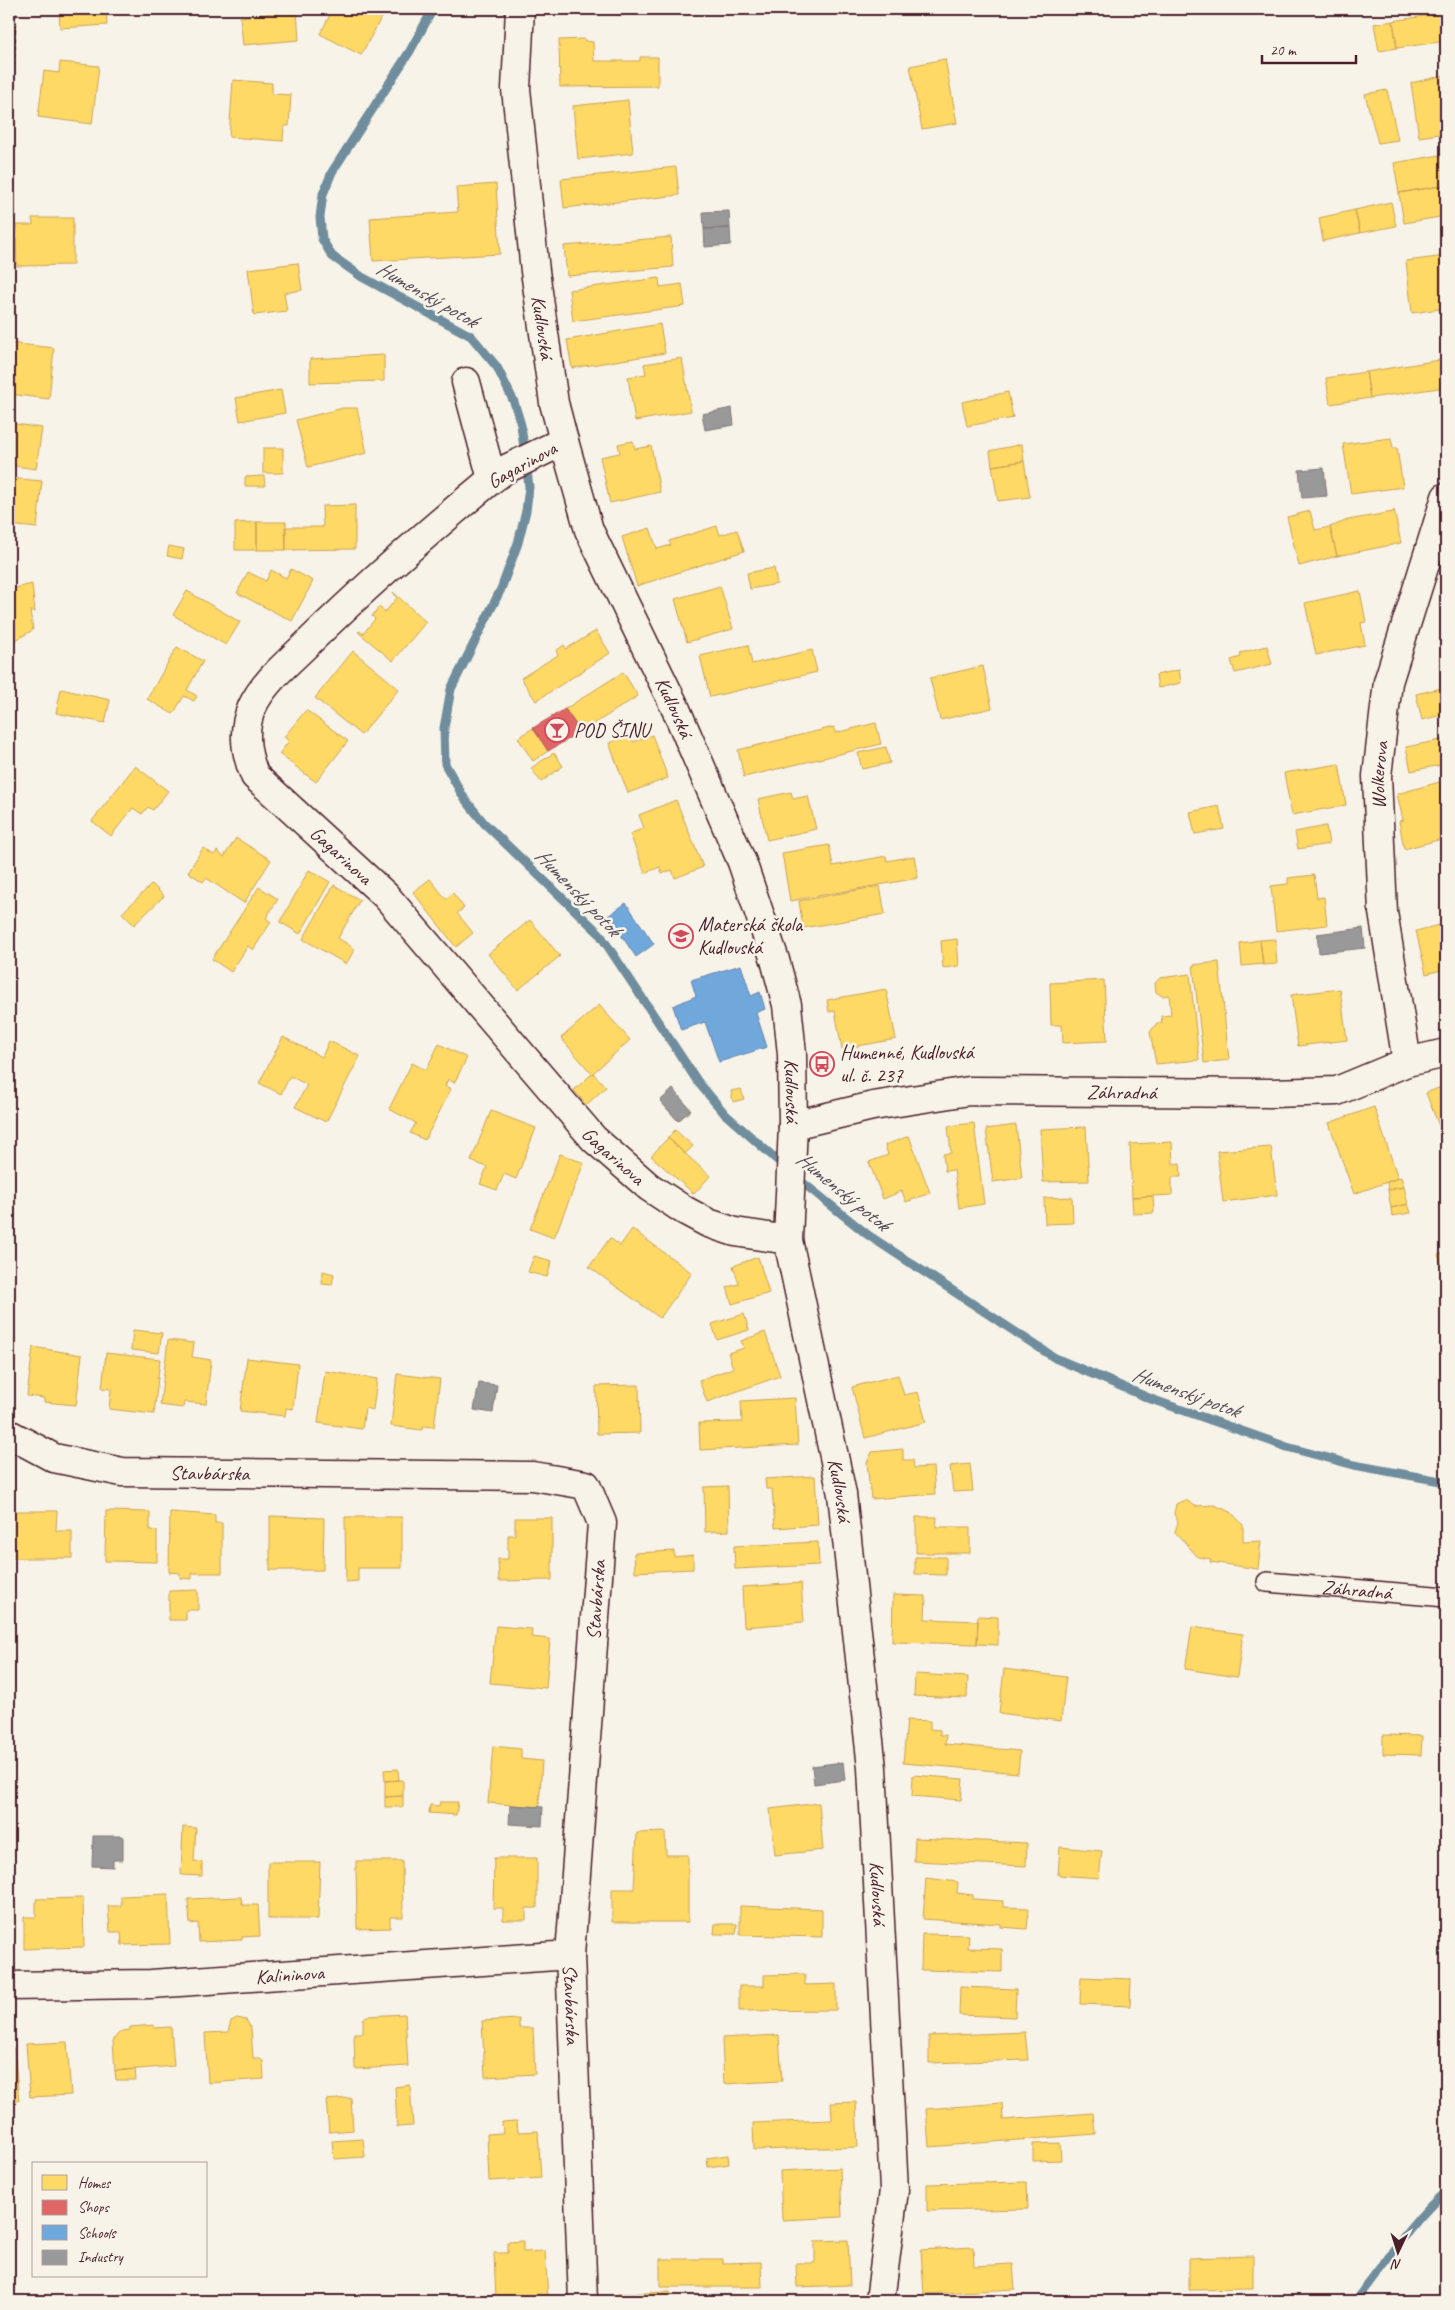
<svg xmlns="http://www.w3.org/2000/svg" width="1455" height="2310" viewBox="0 0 1455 2310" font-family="Caveat,sans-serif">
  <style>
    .homes { fill: #ffd966; stroke: #c9a154 }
    .shops { fill: #e06666; stroke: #b35154 }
    .schools { fill: #6fa8dc; stroke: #647fa7 }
    .industry { fill: #999; stroke: #817478 }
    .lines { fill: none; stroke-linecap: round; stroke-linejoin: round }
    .stream { stroke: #708d9d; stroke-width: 9 }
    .service-casing { stroke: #4a1f2b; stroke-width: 22 }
    .minor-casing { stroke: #4a1f2b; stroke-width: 31 }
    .path { stroke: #4a1f2b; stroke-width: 3; stroke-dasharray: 4 4; stroke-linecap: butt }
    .service { stroke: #f7f3e8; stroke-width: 19 }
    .minor { stroke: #f7f3e8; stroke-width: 28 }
    .labels { text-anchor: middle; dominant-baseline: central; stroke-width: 5; stroke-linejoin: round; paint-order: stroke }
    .street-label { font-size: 20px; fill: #4a1f2b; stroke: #f7f3e8 }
    .poi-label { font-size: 20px; fill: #4a1f2b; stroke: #f7f3e8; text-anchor: start }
    .water-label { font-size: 21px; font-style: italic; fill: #5a4d5a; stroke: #f7f3e8 }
  </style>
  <rect width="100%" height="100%" fill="#f7f3e8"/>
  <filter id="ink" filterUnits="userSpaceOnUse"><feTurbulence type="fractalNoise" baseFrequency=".02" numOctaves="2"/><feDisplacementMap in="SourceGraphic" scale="10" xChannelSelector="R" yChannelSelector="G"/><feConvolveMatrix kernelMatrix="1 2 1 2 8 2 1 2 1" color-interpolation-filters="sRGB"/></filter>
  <g filter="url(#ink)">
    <path class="homes" d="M54 9H106L107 25 60 28 59 11 54 12Z
      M333 9H386L361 55 320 34Z
      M550 9H594V10H550Z
      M617 9H662V13L618 15Z
      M1436 9H1446V41L1397 48 1393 21 1436 14Z
      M297 10 299 40 243 45 240 17Z
      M1393 21 1397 48 1379 51 1374 24Z
      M584 39 585 41 593 42 594 61H640V57H658V86L560 87 559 40Z
      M945 59 957 123 922 129 910 66Z
      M60 62 99 66 92 124 38 117 44 71 59 73Z
      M1446 75V133L1419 137 1411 83Z
      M233 80 272 83V94L291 95 289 126H284L283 141 229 137Z
      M1387 90 1398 140 1378 143 1365 94Z
      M628 100 633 153 578 159 573 106Z
      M1446 154V185L1399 193 1394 163Z
      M676 167 679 195 564 208 561 179Z
      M496 184 500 254 373 261 370 218 458 212 456 187Z
      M1446 185V216L1404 223 1399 193Z
      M1391 202 1396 226 1360 233 1355 210Z
      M1355 210 1360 233 1323 241 1319 218Z
      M32 218H73V265L17 266 16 225H33Z
      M671 237 673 267 567 276 564 246Z
      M1446 256V308L1412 313 1406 261Z
      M298 263 302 290 284 293 287 311 254 315 248 269Z
      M659 278 660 287 682 284 685 306 573 321 569 290Z
      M660 324 665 353 572 368 567 340Z
      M9 343 54 348 49 399 9 394Z
      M384 355V381L310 383V359Z
      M682 358 691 411 635 421 628 377 646 374 644 364Z
      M1446 359V387L1370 398 1366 372Z
      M1366 372 1370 398 1330 404 1326 378Z
      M281 390 285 413 240 421 236 398Z
      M1008 392 1013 418 967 426 962 402Z
      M343 408H357L367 453 308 467 296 420Z
      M9 423 42 428 36 469 9 465Z
      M1391 438 1393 448H1397L1403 487 1351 494 1343 444Z
      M633 441 635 449 651 446 660 492 610 503 600 457 620 453 618 444Z
      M1022 444 1024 461 992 466 990 451Z
      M263 448H283V473H263Z
      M1024 461 1030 497 998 501 992 466Z
      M264 476 265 486H245V477Z
      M9 478 42 481 37 528 9 525Z
      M355 505V549L286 550 285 527H323L322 506Z
      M1394 510 1401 543 1337 556 1330 527 1348 520 1393 512Z
      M1310 511 1315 530 1330 527 1337 556 1299 566 1287 517Z
      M257 522V550H235V523Z
      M257 522H286V550H257Z
      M717 526 720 535 737 530 744 551 637 586 622 537 650 528 657 549 671 545 669 541Z
      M169 546 184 549 182 559 167 556Z
      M774 568 777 584 750 589 747 573Z
      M291 569 313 581 292 621 237 593 248 572 266 581 271 570 286 578Z
      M9 584 11 589 32 584 35 612 30 611 33 630 9 644Z
      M720 586 733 629 687 642 675 599Z
      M187 591 240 622 226 645 173 615Z
      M1360 591 1366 622 1361 623 1365 645 1316 655 1305 603Z
      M393 592 426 622 393 661 358 632 360 631 363 634 375 619 372 616 379 607 385 612 397 598Z
      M596 631 610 653 536 701 521 678 558 655 556 651 564 645 566 649Z
      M748 645 752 664 812 650 817 672 710 697 700 656Z
      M1267 646 1272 664 1235 673 1231 660 1241 657 1240 653Z
      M177 647 203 661 187 690 197 696 194 701 184 696 173 714 147 699Z
      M353 651 399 689 361 735 315 698Z
      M983 666 992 708 940 720 930 678Z
      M1179 670 1181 683 1158 688 1156 675Z
      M623 672 638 696 581 732 565 709Z
      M1446 687V714L1422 720 1416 694Z
      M61 689 110 700 105 723 56 713Z
      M306 710 348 741 316 782 279 754 289 741 284 737Z
      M876 723 881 744 744 777 738 750 834 727 835 733Z
      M533 728 548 751 533 761 518 738Z
      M630 735 633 742 652 735 668 778 628 793 609 743Z
      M1446 739V764L1411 771 1406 747Z
      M886 747 890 763 862 769 858 753Z
      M554 753 563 766 541 782 531 768Z
      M1339 764 1346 805 1292 815 1284 773Z
      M135 766 168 791 153 810 148 807 142 814 133 808 111 836 92 821Z
      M1443 781 1446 791V838L1404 849 1399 821 1403 820 1397 794Z
      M791 792 793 799 808 796 816 829 767 840 758 799Z
      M676 800 703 867 675 878 672 870 662 874 660 867 645 873 630 834 644 828 639 815Z
      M1219 806 1224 829 1195 834 1190 812Z
      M1326 826 1329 844 1298 849 1295 832Z
      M236 838 271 860 244 903 206 878 203 882 188 872 203 848 214 855 217 851 224 857Z
      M829 845 833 866 886 856 887 861 914 856 918 878 790 901 782 853Z
      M309 870 330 882 300 934 280 922Z
      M1314 875 1317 898 1324 897 1327 925 1276 931 1271 886 1288 884V878Z
      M430 879 446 899 453 893 464 908 457 913 473 933 456 947 413 892Z
      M152 884 164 896 134 925 122 913Z
      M334 885 360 900 338 938 355 949 346 964 303 939Z
      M880 886 885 914 803 928 799 901Z
      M259 887 278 899 266 918 271 922 253 950 248 946 231 972 212 959Z
      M530 920 560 956 518 990 488 954Z
      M1439 925 1444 944 1446 943V969L1426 974 1416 931Z
      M957 939 959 966 943 968 941 941Z
      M1275 939 1277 964 1263 965 1260 940Z
      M1260 940 1263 964 1242 966 1240 943Z
      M1219 962 1229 1060 1204 1063 1193 965Z
      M1190 974 1199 1060 1156 1064 1150 1032 1157 1023H1162L1161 1016 1171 1015 1169 995 1162 996 1156 992 1155 983 1160 978Z
      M1104 980 1107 1041 1063 1043 1062 1025H1051L1050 983Z
      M886 989 896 1039 842 1049 835 1011 829 1012 827 1000Z
      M1340 989 1347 1040 1298 1046 1291 995Z
      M599 1005 630 1040 593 1073 606 1087 586 1105 574 1090 592 1074 561 1038Z
      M283 1037 322 1057 329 1041 360 1056 326 1122 295 1107 307 1085 290 1076 281 1094 259 1083Z
      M439 1044 467 1058 454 1083 448 1079 445 1086 451 1089 425 1140 410 1133 416 1123 389 1109 412 1063 426 1070Z
      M1446 1085V1134L1443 1136 1426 1093Z
      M741 1089 744 1099 733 1102 731 1091Z
      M1374 1107 1398 1178 1354 1194 1329 1123Z
      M491 1111 536 1128 516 1179 504 1174 497 1190 480 1184 487 1167 471 1161Z
      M974 1123 984 1204 959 1208 954 1170 945 1171 943 1154 951 1153 948 1126Z
      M1016 1125 1022 1178 993 1182 986 1129Z
      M1086 1127 1089 1181 1043 1182 1040 1129Z
      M675 1130 693 1146 685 1154 668 1138Z
      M909 1136 930 1193 906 1202 902 1191 883 1199 869 1162 888 1155 885 1145Z
      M668 1138 710 1176 694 1194 651 1156Z
      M1172 1142 1173 1164 1180 1163 1181 1177H1172V1195L1132 1197 1130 1144Z
      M1271 1147 1277 1195 1223 1202 1217 1151Z
      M560 1154 584 1163 554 1238 530 1229Z
      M1401 1177 1404 1187 1388 1190 1387 1182Z
      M1404 1187 1408 1204 1391 1208 1388 1190Z
      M1153 1196 1154 1213 1133 1214 1132 1197Z
      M1072 1197 1073 1223 1045 1224 1044 1198Z
      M1408 1204 1411 1213 1392 1216 1391 1208Z
      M632 1229 692 1273 660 1318 589 1267 610 1238 620 1246Z
      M1446 1252V1275L1438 1255Z
      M534 1256 552 1261 547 1277 528 1272Z
      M758 1257 769 1293 732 1304 727 1287 739 1284 733 1266Z
      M323 1271 334 1274 332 1285 322 1284Z
      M744 1314 749 1330 717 1340 712 1324Z
      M133 1330 162 1333 159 1353 131 1350Z
      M765 1332 780 1376 707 1402 699 1380 733 1368 728 1353 744 1348 741 1341Z
      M168 1340 194 1343 192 1357 211 1360 206 1404 184 1402 183 1408 160 1405Z
      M33 1347 82 1355 76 1405 44 1402V1398L27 1396Z
      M106 1353 160 1359 154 1414 109 1409 111 1389 102 1388Z
      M247 1358 298 1364 293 1409 286 1408 285 1416 240 1411Z
      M325 1371 377 1379 373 1410 365 1408 362 1429 318 1423Z
      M397 1374 440 1379 434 1427 423 1426 422 1430 391 1426Z
      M898 1375 904 1395 918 1392 926 1422 865 1438 852 1387Z
      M639 1385 640 1433 597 1434 596 1386Z
      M795 1398 798 1445 700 1450 699 1423 742 1422 741 1401Z
      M903 1449V1460H913L914 1468 933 1467 935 1494 871 1499 867 1463 872 1452Z
      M970 1464 973 1491 953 1492 950 1466Z
      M815 1476 818 1525 775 1528 772 1489H766L765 1479Z
      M728 1486 729 1531 705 1532 704 1487Z
      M1186 1500 1195 1506 1214 1505 1231 1512 1243 1525V1542L1261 1541 1258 1569 1210 1562 1211 1559 1198 1557 1175 1532 1178 1522 1174 1514 1176 1504Z
      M11 1511H57L56 1531H72V1558H10Z
      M106 1511 150 1512V1530L157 1531V1562L105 1561Z
      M170 1512 215 1515V1523H222V1573H192V1579L180 1578V1573L169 1572Z
      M270 1516 324 1518 323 1570H270Z
      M345 1517H402V1568H358V1581L346 1582Z
      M916 1517H937L936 1527H970V1553H916Z
      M515 1518H552V1580L499 1581 498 1559H508V1535H515Z
      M818 1542 819 1565 735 1569 734 1546Z
      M674 1551V1557L693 1555V1569L635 1572 634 1553Z
      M915 1557H946V1575L915 1574Z
      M801 1583 804 1622 744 1627 742 1587Z
      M198 1590V1610H186V1620H169V1591Z
      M893 1595 926 1596 925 1619 978 1621 977 1644 892 1642Z
      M978 1616 998 1617V1645L977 1644Z
      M496 1626 532 1629 531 1637 550 1639 546 1688 490 1683Z
      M1192 1627 1243 1634 1237 1677 1185 1669Z
      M1004 1669 1066 1677 1061 1721 999 1713Z
      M915 1674 968 1677 967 1698 914 1696Z
      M907 1720 930 1721V1729L940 1730V1735H946L945 1744 1020 1751 1018 1773 903 1763Z
      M1383 1735 1422 1736 1421 1755 1383 1754Z
      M493 1746 521 1749V1759L542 1761 539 1807 488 1803Z
      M398 1769 399 1780 385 1781 384 1770Z
      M913 1775 963 1779 961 1800 912 1796Z
      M403 1780V1796L385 1797V1781Z
      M403 1796V1807H385V1797Z
      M440 1802H458L456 1815 429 1813 430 1805 439 1806Z
      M819 1803 823 1850 775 1855 770 1809Z
      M183 1827 196 1828 194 1861 202 1862V1876L181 1875Z
      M665 1832 666 1855H688V1922H612V1889H634L637 1833Z
      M915 1838 1027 1843 1026 1866 914 1861Z
      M1060 1847 1102 1851 1099 1878 1058 1875Z
      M494 1858H537V1908H526V1920H503V1908H493Z
      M356 1861H402L403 1917H390V1928L357 1929Z
      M268 1862H320L318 1919H268Z
      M926 1878 958 1882 957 1893 973 1895V1899L1003 1901V1907L1029 1908 1027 1929 1001 1927V1924L923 1919Z
      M168 1894 170 1944 122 1945 121 1932H110L108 1906H121V1896Z
      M241 1897 242 1905H258L260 1936 242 1937V1940L199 1942 198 1923 190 1924 188 1899Z
      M83 1898 84 1947 24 1949V1917H36V1899Z
      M740 1906 822 1909V1937L740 1935Z
      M715 1924H737L736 1934H714Z
      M922 1934 969 1935 968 1948 1002 1949V1972L921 1970Z
      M805 1974V1985L836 1984V2010L739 2011V1986H764V1975Z
      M1081 1977 1131 1979 1130 2006 1080 2004Z
      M960 1987 1016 1989 1015 2017 959 2015Z
      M405 2014 408 2066 355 2069 354 2033H363V2019L367 2016Z
      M237 2018 246 2020 251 2028 253 2058H258L263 2061 264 2079 208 2083 205 2033 228 2032 231 2021Z
      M519 2019V2028H533L535 2074 485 2077 482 2021Z
      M154 2025V2028L171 2027 174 2066 115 2071 113 2041 117 2035 122 2031 130 2030V2027Z
      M1025 2032 1028 2060 929 2063V2036Z
      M779 2035 782 2081 724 2084 722 2038Z
      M67 2042 71 2095 30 2097 26 2044Z
      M9 2048H14L19 2100 9 2101Z
      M135 2069 136 2080H116L115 2071Z
      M410 2085 413 2126 397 2127 395 2087Z
      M351 2098 353 2130 329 2132 326 2100Z
      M856 2102 858 2147 754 2150 753 2123 832 2120 831 2103Z
      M1002 2103 1003 2120 1093 2113 1095 2134 929 2147 926 2109Z
      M517 2121 518 2132 538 2131 541 2178 489 2181 487 2134 503 2133 502 2122Z
      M363 2139 365 2157 334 2159 332 2141Z
      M1060 2143 1061 2160 1033 2161V2144Z
      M728 2155 729 2164 708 2167 707 2158Z
      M840 2168 842 2217 782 2220 780 2171Z
      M1027 2182 1028 2209 927 2211V2184Z
      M848 2240 850 2285 797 2287 796 2263H815V2241Z
      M523 2241V2252L545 2251 548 2298 496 2300 494 2253H508V2242Z
      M973 2247 974 2266 1013 2264 1015 2289 924 2294 921 2250Z
      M1253 2256V2289L1189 2290V2258Z
      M660 2259H723V2263L761 2262 762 2287H660Z
      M670 2292 671 2301H618V2294Z
      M397 2297 398 2301H376V2300Z"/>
    <path class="shops" d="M565 709 581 732 548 751 533 728Z"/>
    <path class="schools" d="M626 903 654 944 636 957 608 916Z
      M741 965 751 996 760 992 765 1009 756 1013 767 1047 719 1062 705 1022 681 1030 673 1006 696 996 691 980Z"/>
    <path class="industry" d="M729 211 730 228 704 229 703 212Z
      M730 228 731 245 705 247 704 229Z
      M732 408 734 425 705 430 702 414Z
      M1324 468 1327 496 1302 498 1299 470Z
      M1363 928 1365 948 1319 953 1317 934Z
      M673 1089 691 1110 678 1121 660 1101Z
      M479 1383 497 1385 493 1413 474 1410Z
      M843 1762 845 1780 814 1784 812 1766Z
      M510 1805 543 1807 542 1826 509 1824Z
      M93 1836H123V1860H113V1867L92 1866Z"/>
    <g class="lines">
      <path class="stream" d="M433 9 410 51 332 172 323 194 320 217 322 239 332 256 362 277 471 336 497 367 514 402 521 425 529 487 526 511 518 543 501 589 451 689 444 728 445 764 464 798 484 823 599 933 698 1082 725 1114 785 1167
        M797 1178 868 1235 1055 1358 1151 1399 1287 1447 1354 1465 1446 1482
        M1355 2301C1384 2264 1411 2222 1446 2191"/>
      <defs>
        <g id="service">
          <path id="s1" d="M1267 1582 1446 1597"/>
        </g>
        <g id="minor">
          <path id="s2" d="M520 9 516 89 535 271 554 403 564 441 589 530 675 707 742 862 775 960 787 1005 792 1054 793 1125 788 1240 842 1494 872 1768 894 2190 880 2301"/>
          <path d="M466 382 492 479"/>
          <path id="s3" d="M564 441 506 469 492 479C429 531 368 584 310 641 290 661 264 681 252 707 242 730 245 753 255 776L386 896 594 1139 649 1187 684 1210 708 1223 735 1232 788 1240"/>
          <path id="s4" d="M1407 1062 1383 912 1377 776 1388 682 1446 497"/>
          <path id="s5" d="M793 1125 873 1106 969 1091 1272 1093 1337 1091 1407 1062 1446 1053"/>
          <path id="s6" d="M9 1434 54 1458 122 1472 533 1476 586 1485 602 1523 570 1955 583 2301"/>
          <path id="s7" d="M9 1986 151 1984 570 1955"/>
        </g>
      </defs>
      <use href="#service" class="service-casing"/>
      <use href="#minor" class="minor-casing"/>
      <path class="path" d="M9 137 12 112 15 9"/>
      <use href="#service" class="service"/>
      <use href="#minor" class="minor"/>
    </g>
  </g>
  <defs>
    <symbol id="bar-ring" viewBox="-11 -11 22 22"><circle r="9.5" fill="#f7f3e8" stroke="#d1495b" stroke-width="1.5"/><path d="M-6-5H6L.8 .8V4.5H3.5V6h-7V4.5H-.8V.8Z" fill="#d1495b"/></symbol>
    <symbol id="school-ring" viewBox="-11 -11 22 22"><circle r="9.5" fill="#f7f3e8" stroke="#d1495b" stroke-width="1.5"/><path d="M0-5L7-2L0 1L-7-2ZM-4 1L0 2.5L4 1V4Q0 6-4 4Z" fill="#d1495b"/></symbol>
    <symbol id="bus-ring" viewBox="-11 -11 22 22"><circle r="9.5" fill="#f7f3e8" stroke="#d1495b" stroke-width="1.5"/><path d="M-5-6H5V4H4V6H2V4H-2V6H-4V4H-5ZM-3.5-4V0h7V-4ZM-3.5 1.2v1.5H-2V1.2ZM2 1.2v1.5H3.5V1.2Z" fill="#d1495b"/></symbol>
  </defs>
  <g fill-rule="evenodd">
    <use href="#bar-ring" x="543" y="716" width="28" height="28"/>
    <use href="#school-ring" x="667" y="922" width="28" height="28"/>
    <use href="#bus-ring" x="808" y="1050" width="28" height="28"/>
  </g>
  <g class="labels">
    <g class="street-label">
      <text stroke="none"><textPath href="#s2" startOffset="320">Kudlovská</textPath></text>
      <text transform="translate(522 465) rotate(-29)">Gagarinova</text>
      <text stroke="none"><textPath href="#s2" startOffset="725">Kudlovská</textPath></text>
      <text stroke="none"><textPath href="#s4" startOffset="289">Wolkerova</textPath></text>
      <text stroke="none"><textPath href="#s3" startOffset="602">Gagarinova</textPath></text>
      <text stroke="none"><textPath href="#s2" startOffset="1130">Kudlovská</textPath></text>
      <text stroke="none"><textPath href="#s5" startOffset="332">Záhradná</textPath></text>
      <text stroke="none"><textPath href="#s3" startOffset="1008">Gagarinova</textPath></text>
      <text stroke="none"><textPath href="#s6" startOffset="208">Stavbárska</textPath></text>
      <text stroke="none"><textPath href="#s2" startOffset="1535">Kudlovská</textPath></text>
      <text stroke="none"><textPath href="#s1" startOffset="90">Záhradná</textPath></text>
      <text transform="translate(596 1600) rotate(-86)">Stavbárska</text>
      <text stroke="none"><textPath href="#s2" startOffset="1940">Kudlovská</textPath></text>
      <text stroke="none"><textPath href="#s7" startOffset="281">Kalininova</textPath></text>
      <text stroke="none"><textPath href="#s6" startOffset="1109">Stavbárska</textPath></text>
    </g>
    <g class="poi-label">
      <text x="574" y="730">POD ŠINU</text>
      <text x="698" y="924">Materská škola<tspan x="698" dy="23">Kudlovská</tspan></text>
      <text x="840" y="1052">Humenné, Kudlovská<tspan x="840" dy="23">ul. č. 237</tspan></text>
    </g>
    <g class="water-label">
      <text transform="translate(427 294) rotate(30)">Humenský potok</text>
      <text transform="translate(578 892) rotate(46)">Humenský potok</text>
      <text transform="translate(843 1191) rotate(39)">Humenský potok</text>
      <text transform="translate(1186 1392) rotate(20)">Humenský potok</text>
    </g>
  </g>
  <rect width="1455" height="2310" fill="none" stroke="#f7f3e8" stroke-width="30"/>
  <rect x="15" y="15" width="1425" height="2280" fill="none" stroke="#4a1f2b" stroke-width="2" filter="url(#ink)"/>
  <rect x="32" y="2162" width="175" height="115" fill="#f7f3e8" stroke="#b29e9c"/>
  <rect x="42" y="2175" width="25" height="15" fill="#ffd966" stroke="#b29e9c"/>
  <text x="78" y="2188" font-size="15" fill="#4a1f2b">Homes</text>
  <rect x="42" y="2200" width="25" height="15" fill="#e06666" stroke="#b29e9c"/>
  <text x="78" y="2212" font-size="15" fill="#4a1f2b">Shops</text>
  <rect x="42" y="2225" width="25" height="15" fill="#6fa8dc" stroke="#b29e9c"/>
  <text x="78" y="2238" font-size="15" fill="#4a1f2b">Schools</text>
  <rect x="42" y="2250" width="25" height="15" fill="#999999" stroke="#b29e9c"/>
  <text x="78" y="2262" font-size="15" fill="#4a1f2b">Industry</text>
  <g transform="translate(1398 2252) rotate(184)" stroke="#f7f3e8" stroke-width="4" paint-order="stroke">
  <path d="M0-4L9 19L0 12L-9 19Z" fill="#4a1f2b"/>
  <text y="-8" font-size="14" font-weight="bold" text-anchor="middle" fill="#4a1f2b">N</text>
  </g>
  <path d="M1262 55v8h94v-8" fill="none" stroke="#4a1f2b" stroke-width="2.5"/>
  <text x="1270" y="55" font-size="15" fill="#4a1f2b" stroke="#f7f3e8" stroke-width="4" paint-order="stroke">20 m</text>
</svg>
